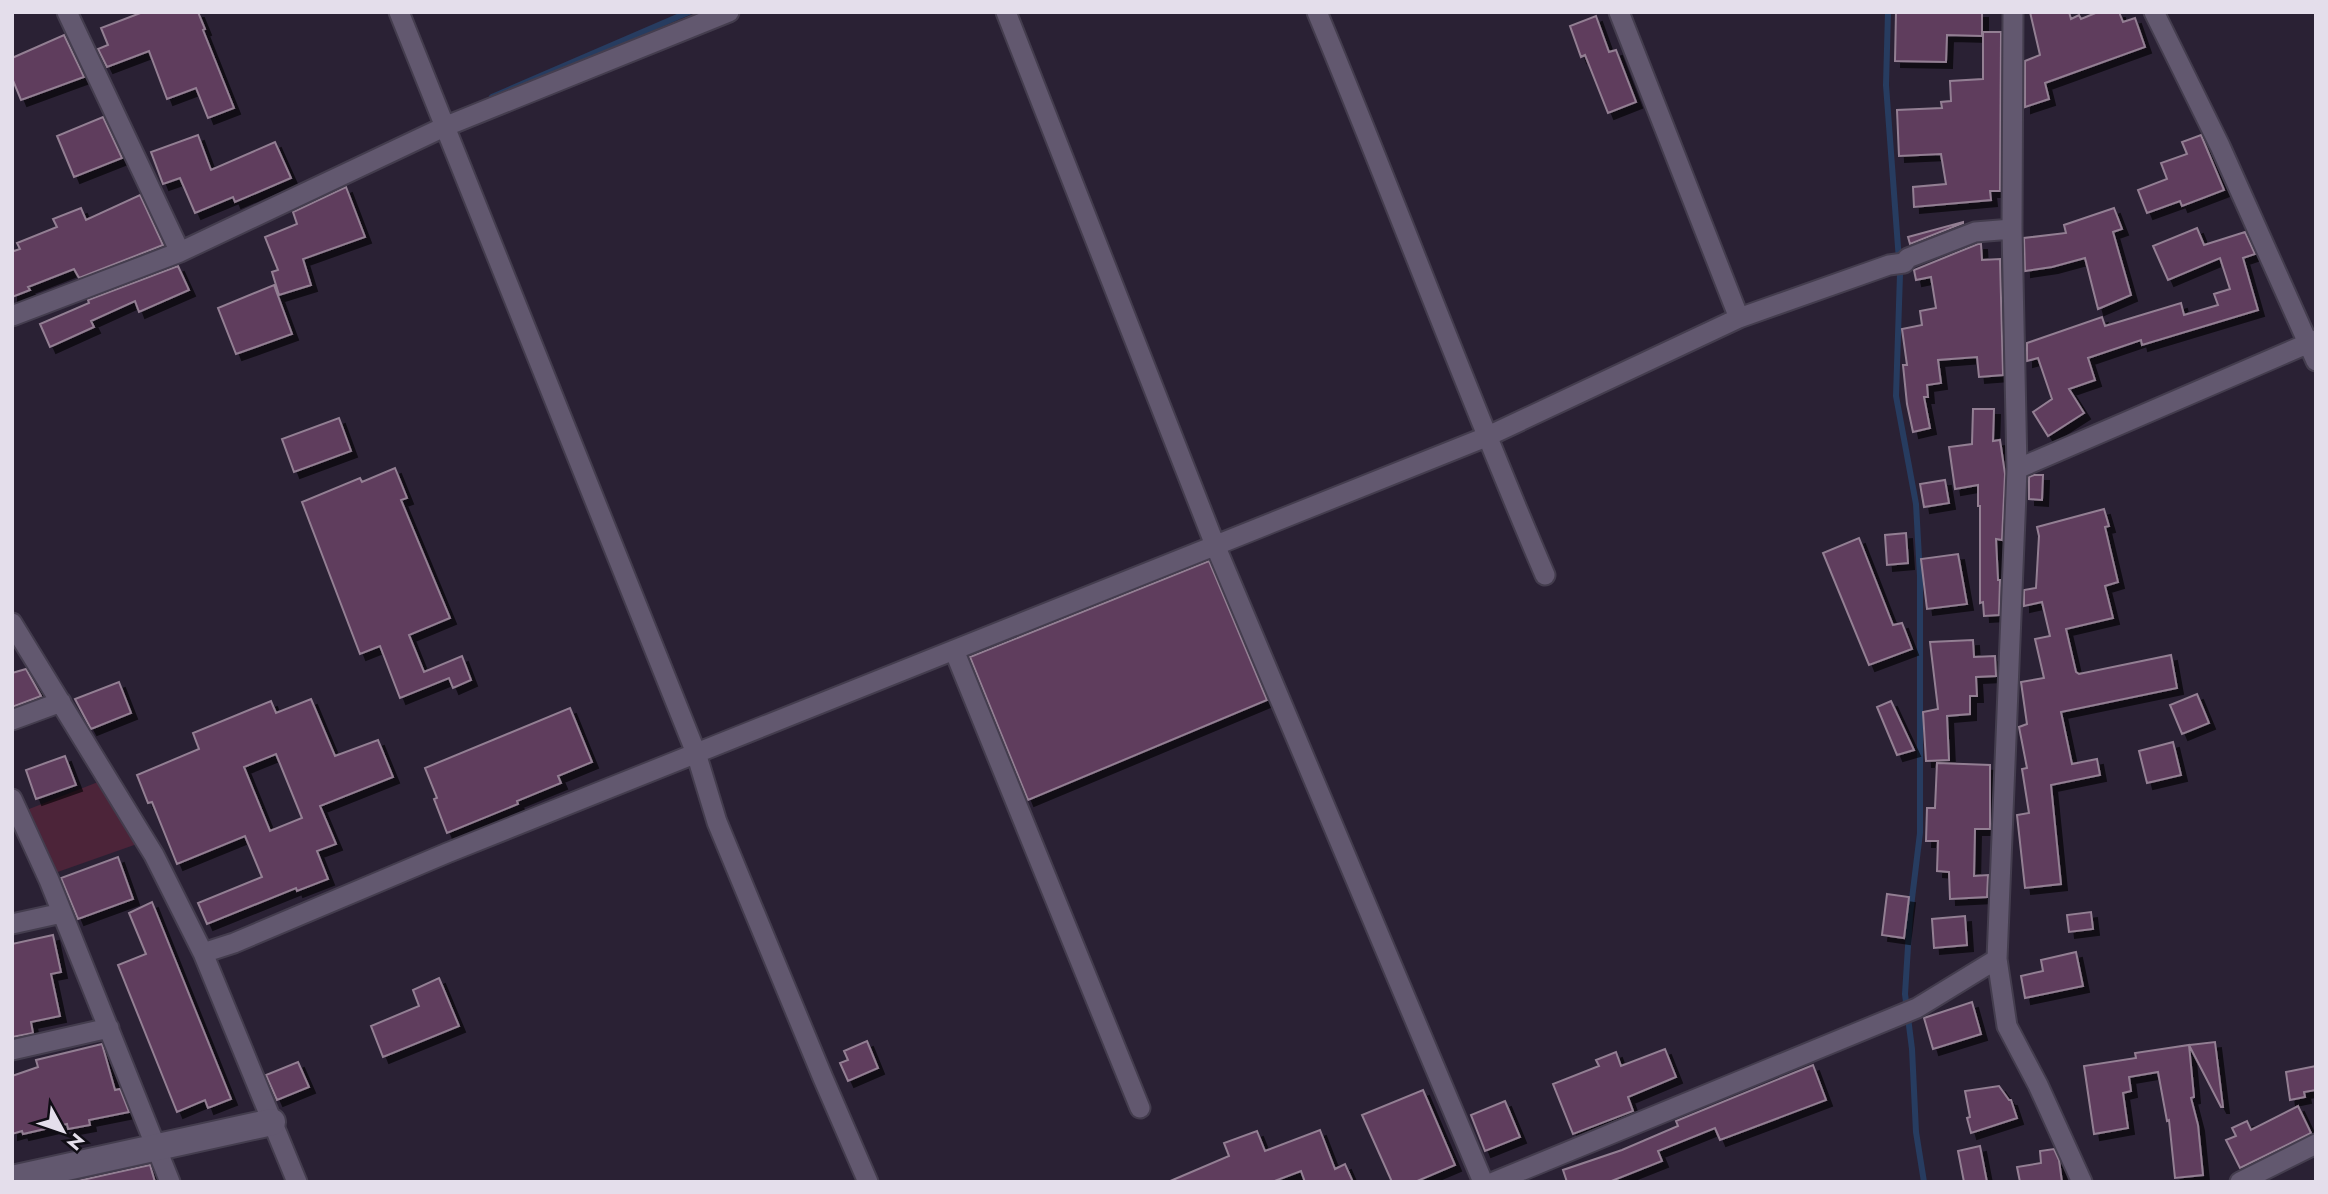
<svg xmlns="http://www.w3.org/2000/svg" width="2328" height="1194" viewBox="0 0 2328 1194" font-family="Jost,sans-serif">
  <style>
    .green { fill: #4c2439 }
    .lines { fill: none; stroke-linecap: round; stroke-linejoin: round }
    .stream { stroke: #273c60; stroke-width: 6 }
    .building { fill: #5e3c5d; stroke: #937f93; stroke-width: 2; fill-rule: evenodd; filter: url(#shadow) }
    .street-casing { stroke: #443d4e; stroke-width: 23 }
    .secondary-casing { stroke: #443d4e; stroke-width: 30 }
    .street { stroke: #62586f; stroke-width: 19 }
    .secondary { stroke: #62586f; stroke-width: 26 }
  </style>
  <defs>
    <filter id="shadow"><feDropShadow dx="6" dy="6" stdDeviation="0" flood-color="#0009"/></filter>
  </defs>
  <rect width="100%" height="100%" fill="#2a2134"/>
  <path class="green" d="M98 782 137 844 52 874 24 811Z"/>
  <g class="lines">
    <path class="stream" d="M1888 12 1886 85 1900 274 1896 396 1916 504 1920 576V833L1910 915 1905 994 1912 1049 1916 1132 1924 1182
      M492 97 689 12"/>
  </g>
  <path class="building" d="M143 12H198L205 29 203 30 234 108 208 118 196 88 167 99 149 51 107 67 98 49 108 45 101 28Z
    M1896 12H1982V36L1947 35 1946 62 1895 61Z
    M2030 12H2069L2071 19 2079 15 2081 19 2098 12H2119L2123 22 2135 18 2145 47 2045 83 2049 99 2025 107V61L2040 55Z
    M1596 16 1609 52 1616 50 1636 102 1608 113 1585 55 1581 57 1570 26Z
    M1983 32H2001L2000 191H1990L1991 200 1914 207 1913 187 1946 184 1941 154 1899 156 1897 110 1942 108 1941 102 1951 101 1950 81 1983 79Z
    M64 35 84 77 21 100 12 78V58Z
    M103 117 122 158 74 177 57 136Z
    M198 135 211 170 275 142 291 178 235 202 233 197 195 213 180 178 163 184 151 152Z
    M2201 135 2224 190 2182 206 2180 201 2147 213 2138 190 2167 179 2161 163 2187 154 2182 142Z
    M346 187 365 237 303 259 311 285 279 295 272 272 278 270 265 237 297 224 293 212Z
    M140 195 163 245 79 278 74 269 28 287 30 290 12 297V249L14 251 20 249 17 243 57 227 53 219 81 208 86 220Z
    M2114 208 2122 229 2113 232 2131 295 2098 309 2085 258 2052 267 2025 271 2024 238 2066 233 2064 225Z
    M1963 222V223L1910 244 1908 237Z
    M2197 228 2204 245 2245 232 2255 254 2243 258 2258 310 2142 345 2141 340 2088 358 2095 380 2069 389 2084 413 2048 436 2033 412 2052 399 2038 358 2027 361V343L2102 317 2105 326 2181 303 2184 315 2218 305 2214 294 2230 289 2220 258 2168 280 2153 246Z
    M1978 244H1981L1982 260 2000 259 2003 375 1979 377 1977 357 1938 360 1941 383 1927 385 1928 397H1924L1930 428 1913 432 1907 404 1903 365H1907L1902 329 1922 325 1920 311 1936 308 1931 277 1916 280 1914 270Z
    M178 266 189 290 139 312 135 301 91 321 94 327 50 347 40 324 89 303 88 300Z
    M274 285 292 334 236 354 218 308Z
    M1973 409H1994L1993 441 2000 440 2005 474 2002 540 1996 539 1998 580H2000L1999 615 1984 616 1983 602 1980 603V506H1978V485L1955 489 1949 447 1972 444Z
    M339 418 351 451 294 472 282 439Z
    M395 468 407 498 401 500 450 618 409 635 424 672 462 656 471 680 453 688 449 678 400 698 380 646 360 654 302 502 360 478 362 482Z
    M2034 475H2043L2042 500 2029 499V477Z
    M1945 480 1949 503 1924 507 1920 484Z
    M2104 509 2109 526 2105 527 2118 582 2105 586 2113 618 2066 629 2076 672 2079 674 2171 655 2177 688 2061 712 2072 764 2097 759 2100 775 2051 785 2061 884 2025 888 2017 815 2029 813 2022 769 2027 768 2019 727 2027 724 2021 682 2044 678 2035 639 2050 636 2042 602 2024 606V590L2036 588 2039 536 2037 527Z
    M1906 533 1908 563 1887 565 1885 535Z
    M1859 538 1893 625 1902 623 1912 649 1869 665 1823 553Z
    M1958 554 1967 604 1927 609 1921 559Z
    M1209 561 1267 700 1028 800 970 657Z
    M1973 640 1974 657 1995 656 1996 676 1976 677 1977 696H1970V714L1947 716 1949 760 1926 761 1923 712 1938 709 1930 642Z
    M26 669 41 696 12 707V673Z
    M119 682 131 713 91 729 75 699Z
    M2197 694 2209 723 2182 734 2170 705Z
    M311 699 335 756 378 740 393 777 320 806 336 844 317 851 328 879 297 891 296 888 207 924 198 903 262 877 245 836 177 864 152 802 148 803 137 775 199 749 193 733 271 701 276 713ZM276 754 302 818 270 831 244 767Z
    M1891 701 1914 750 1897 755 1877 707Z
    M570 708 592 762 558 776 561 783 517 801 518 804 447 833 434 799 437 798 425 768Z
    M2173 742 2181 775 2147 783 2139 751Z
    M65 756 76 785 36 799 26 770Z
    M1937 763 1990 765V829H1975L1974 876 1988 875 1987 897 1950 899 1949 872 1937 871 1938 841H1926L1927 808H1935Z
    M118 857 133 899 78 919 61 878Z
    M1887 894 1909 897 1904 938 1882 935Z
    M152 902 231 1099 208 1108 205 1100 177 1112 118 965 146 954 129 913Z
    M2091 912 2093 929 2069 932 2067 915Z
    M1965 916 1967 945 1934 948 1932 919Z
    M53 935 61 972 51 974 60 1016 31 1022 33 1033 12 1037V944Z
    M2076 952 2083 986 2025 998 2021 976 2043 971 2041 960Z
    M439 978 459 1026 383 1057 371 1026 419 1006 413 990Z
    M1972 1002 1981 1034 1933 1049 1924 1018Z
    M867 1041 878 1068 848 1081 840 1063 848 1060 844 1051Z
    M2215 1042 2223 1107H2221L2189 1045Z
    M102 1044 115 1090 120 1089 129 1112 89 1120 90 1125 68 1129 67 1124 23 1134 22 1131 12 1134V1076L38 1067 36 1060Z
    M2189 1045 2194 1097 2191 1098 2198 1125 2203 1175 2175 1178 2169 1120 2167 1121 2158 1072 2129 1077 2131 1091 2123 1093 2128 1128 2094 1134 2084 1066 2136 1058 2135 1053Z
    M1665 1049 1676 1077 1628 1097 1633 1111 1573 1134 1553 1084 1599 1066 1596 1060 1616 1052 1621 1066Z
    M298 1062 309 1087 277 1100 266 1075Z
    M1813 1065 1826 1100 1720 1140 1715 1128 1658 1151 1662 1161 1609 1182H1567L1563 1170 1622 1150 1678 1126 1676 1121Z
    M2316 1066V1090L2304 1092 2305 1097 2290 1100 2286 1072Z
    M1999 1086 2009 1100H2011L2017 1118 1971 1133 1967 1118 1970 1117 1965 1091Z
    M1423 1090 1455 1165 1415 1182H1392L1362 1115Z
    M1505 1101 1520 1137 1485 1151 1471 1115Z
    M2298 1106 2311 1133 2240 1168 2226 1140 2236 1136 2232 1128 2247 1121 2251 1130Z
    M1320 1130 1335 1169 1345 1164 1353 1182H1305L1301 1171 1272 1182H1168L1229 1156 1224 1143 1257 1131 1265 1151Z
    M1980 1146 1987 1182H1964L1958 1151Z
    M2054 1149 2059 1160 2062 1182H2020L2017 1167 2041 1163 2040 1151Z
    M150 1165 155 1182H73Z"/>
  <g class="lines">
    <defs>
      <path id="street" d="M67 12 180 252
        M399 12 696 753 717 822 823 1078 868 1182
        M1006 12 1215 545 1483 1182
        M1317 12C1395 199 1465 389 1545 575
        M1619 12 1739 318
        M2013 12 2012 229 2017 469 1997 959 2007 1026 2038 1085 2082 1182
        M2154 12 2220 146 2316 361
        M12 316 180 252 444 127 729 12
        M2017 469 2316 340
        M12 623 154 855 203 953 297 1182
        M954 650 1140 1108
        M12 720 61 702
        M12 799 49 880 170 1182
        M12 924 62 913
        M203 953 234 943 447 853 1486 437 1739 318 1889 265 1904 263 1908 258 1975 232 2012 229
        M12 1050 109 1028
        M1494 1182 1917 1008 1997 959
        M2240 1182 2316 1144"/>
      <path id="secondary" d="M12 1179 272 1122"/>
    </defs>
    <use href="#street" class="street-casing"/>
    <use href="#secondary" class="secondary-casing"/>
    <use href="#street" class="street"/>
    <use href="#secondary" class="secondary"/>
  </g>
  <rect width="2328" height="1194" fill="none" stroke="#e4deeb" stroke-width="28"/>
  <g transform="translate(63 1131) rotate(130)" stroke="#100d15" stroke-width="5" paint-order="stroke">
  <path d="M0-5L12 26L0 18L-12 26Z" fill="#e4deeb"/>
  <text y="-10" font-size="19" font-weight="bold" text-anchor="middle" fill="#e4deeb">N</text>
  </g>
</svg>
